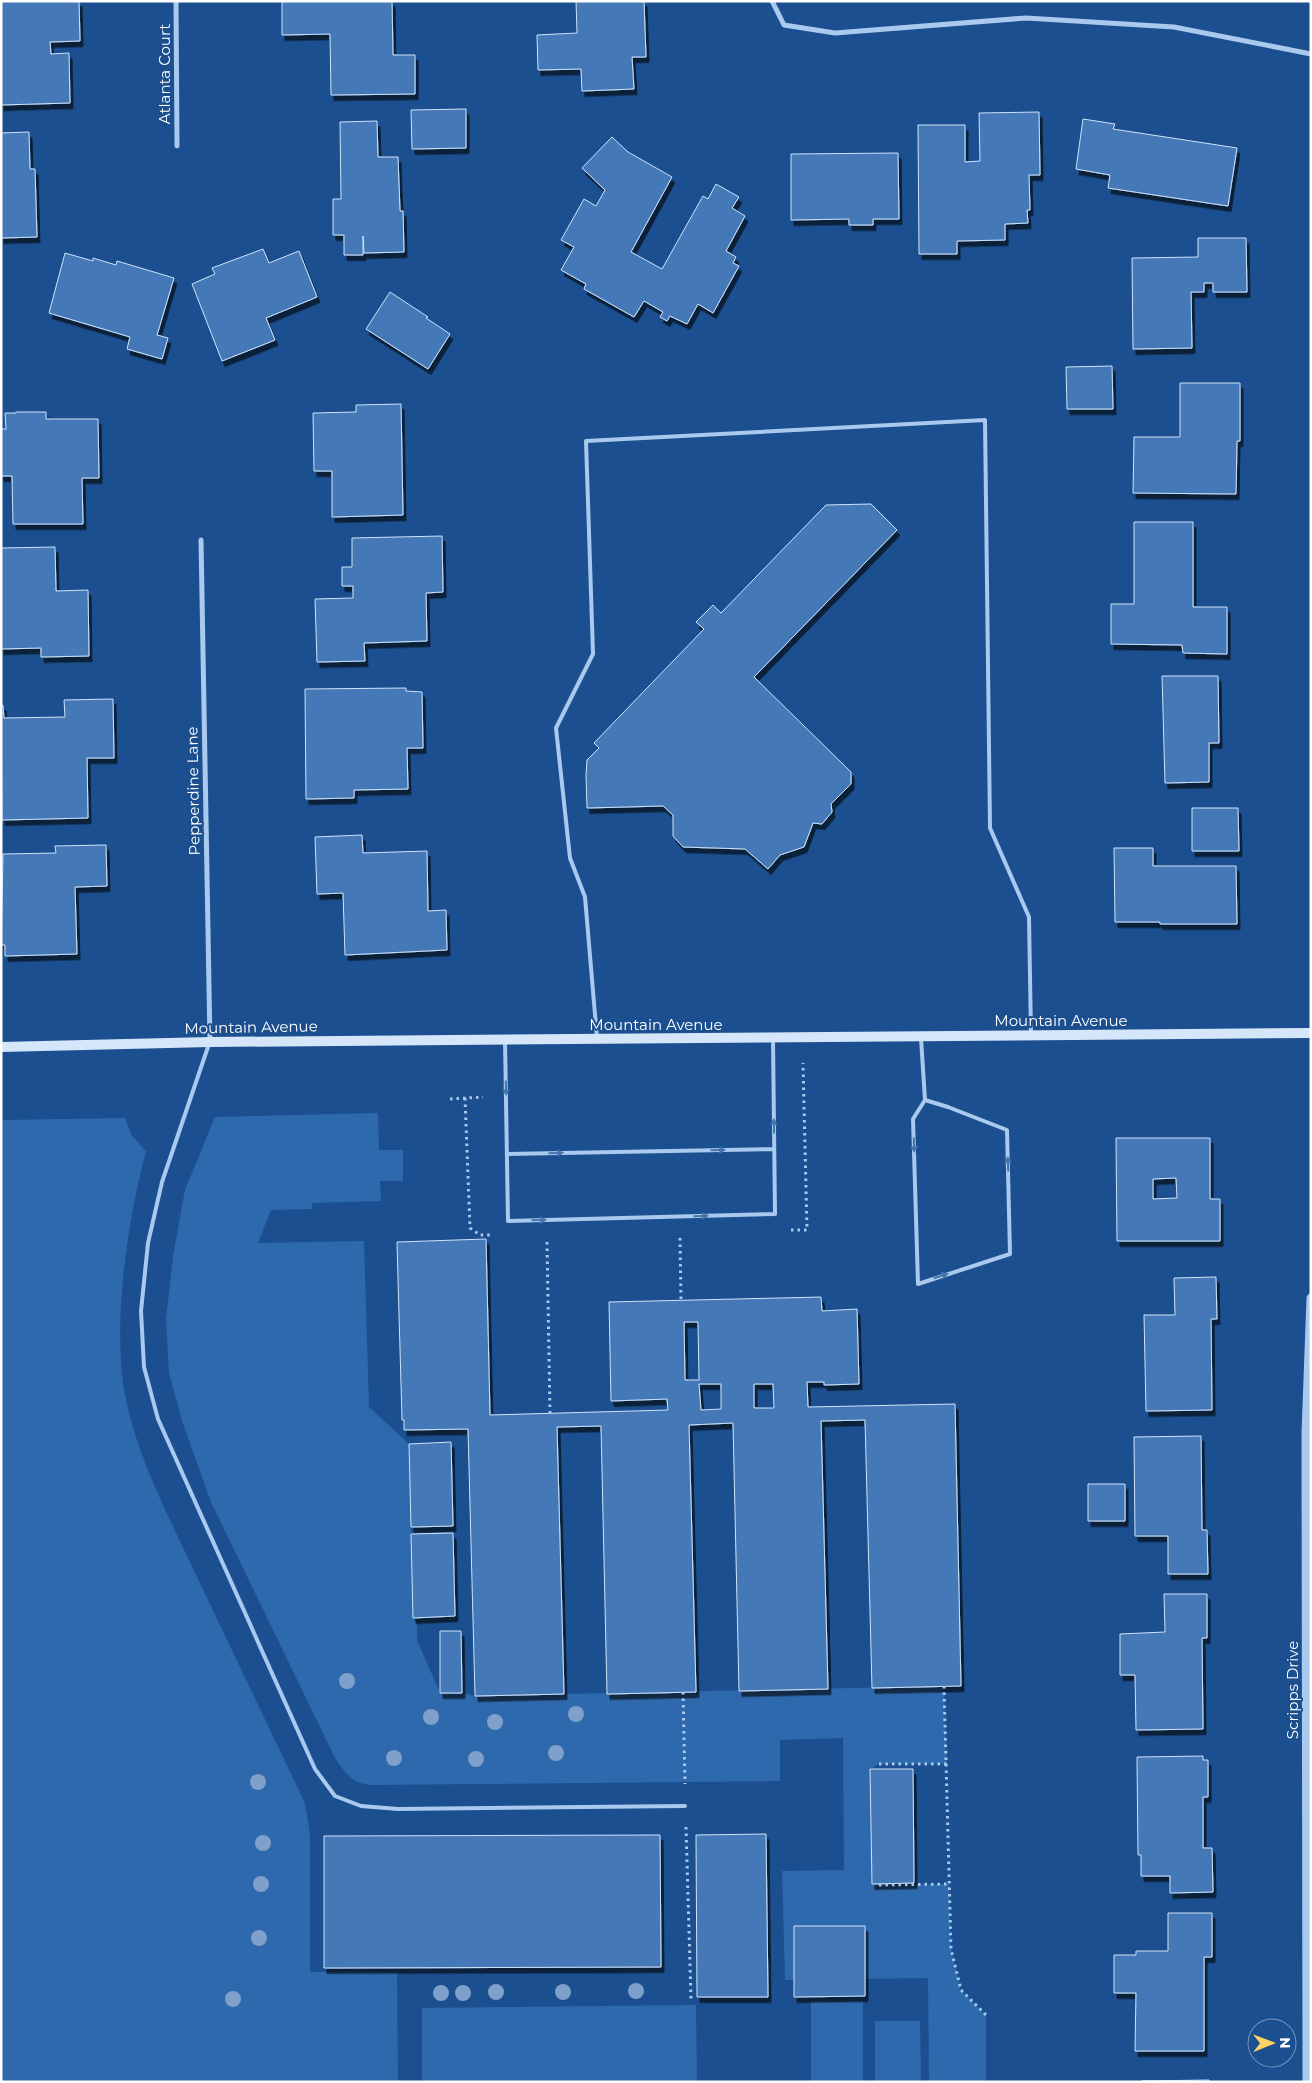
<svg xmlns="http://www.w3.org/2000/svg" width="1312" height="2083" viewBox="0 0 1312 2083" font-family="Montserrat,sans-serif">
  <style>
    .green { fill: #2e69ad }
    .building { fill: #4478b7; stroke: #cfe3fa; fill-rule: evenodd; filter: url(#shadow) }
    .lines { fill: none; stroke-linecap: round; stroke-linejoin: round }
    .path { stroke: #a9c9ee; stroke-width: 3; stroke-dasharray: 2.5 4; stroke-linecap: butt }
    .service { stroke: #a9c9ee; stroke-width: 4 }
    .minor { stroke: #a9c9ee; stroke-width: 5 }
    .tertiary { stroke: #a9c9ee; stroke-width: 9 }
    .secondary { stroke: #d6e6fa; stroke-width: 10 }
    .tree { fill: #7ea0ca }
    .oneway { fill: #4674ac }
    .labels { text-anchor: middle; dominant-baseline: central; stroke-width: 4; stroke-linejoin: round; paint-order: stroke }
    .street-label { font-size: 15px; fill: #fff; stroke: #1b4f8f }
  </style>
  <defs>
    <filter id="shadow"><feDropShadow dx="3" dy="5.5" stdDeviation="0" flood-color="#0009"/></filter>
  </defs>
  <rect width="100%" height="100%" fill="#1b4f8f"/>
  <path class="green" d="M378 1113 379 1150H403V1181H380L381 1201 312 1203V1209L271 1210 258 1243 364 1241 369 1407 409 1444 413 1618 417 1623V1640L440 1693H462L475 1696 944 1686 947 1764H879L870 1769 872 1884 879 1885 949 1884 951 1949 961 1990 986 2015V2082H929L928 1978 785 1980 782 1871 844 1870 843 1738 780 1740V1781L371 1785C351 1783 346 1774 335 1758L211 1502 183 1424 169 1373 166 1320 173 1256 185 1190 215 1117Z
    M125 1118 132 1136 146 1151C128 1218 114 1314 123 1383 133 1450 169 1517 197 1577 233 1652 269 1728 305 1803L310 1834V1972H397L398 2082H1V1120Z
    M811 2001H863V2082H811Z
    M696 2005 697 2082H422V2008Z
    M875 2021H920L921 2082H875Z"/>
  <path class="building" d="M1 1H79L80 41 50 42 51 54 69 53 70 103 1 105Z
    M282 1H392L393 55H415V94L331 95 330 34 282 35Z
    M576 1H644L646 57H632L634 89 582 91 581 69 538 70 537 35 577 33Z
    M466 109V148L412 149 411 110Z
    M1039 112 1040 175H1029L1030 210H1027L1028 223 1005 224V240L957 241V254H919L918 125H965V162L980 161 979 113Z
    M1083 119 1115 124 1113 129 1237 148 1228 206 1108 188 1110 175 1076 169Z
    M377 121 378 157H398L400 211H403L404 252 364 253 363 236V255H344V235H333V199H341L340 122Z
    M29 132 30 169H35L37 237 1 238V133Z
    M612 137 628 152 672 177 631 252 662 269 703 196 708 199 716 184 739 197 732 208 745 216 726 251 736 257 733 263 739 266 713 313 698 304 687 324 670 316 667 321 660 317 663 312 644 301 634 317 584 289 586 284 561 270 574 247 561 240 584 199 596 206 605 190 582 168Z
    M898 153 899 219H873V225H849V219L791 220V154Z
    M1198 238H1246L1247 292H1213V283H1204V292H1191L1192 348 1133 349 1132 258 1198 257Z
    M263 249 269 263 299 251 317 297 266 318 275 340 222 361 192 284 215 274 212 268Z
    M65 253 93 261V258L116 265 117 261 174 278 157 335 168 338 162 359 127 349 130 337 49 313Z
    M390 292 428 317 426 318 450 334 428 369 366 329Z
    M1112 366 1113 409H1067L1066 367Z
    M1180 383H1240V441H1237L1236 494 1133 493 1134 437H1180Z
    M401 404 403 515 332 517V471H314L313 413 356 412V405Z
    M16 412H46V419H98L99 478H82L83 524H13L12 476H1V429H6L5 413H16Z
    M871 504 897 530 754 677 851 772V784L831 804 832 812 822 824 813 823 804 847 780 855 768 869 745 849 683 847 673 836V815L663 806 587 808 586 775 587 760 599 748 594 743 704 629 696 622 713 605 721 613 826 505Z
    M1134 522H1193V607H1227V654L1183 653 1182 645 1111 644V604H1134Z
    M442 536 443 592 426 593 427 641 364 643 365 661 317 662 315 599 353 598V586H342V567H352V538Z
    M55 547 56 591 88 590 89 656 41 657V648L1 649V548Z
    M1162 676H1218L1219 743H1209V782L1165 783Z
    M406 688V691L422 692 423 748H407L408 789 354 790V798L306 799 305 689Z
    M113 699 114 758H87L88 818 2 820 1 705H3L4 718 65 717 64 700Z
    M1192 808H1238L1239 851H1192Z
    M362 835 363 853 427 851 428 911 446 910 447 950 345 955 343 893 317 894 315 837Z
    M106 845 107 886 75 887 77 954 5 956V945H1L3 854 56 853 55 846Z
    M1114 848H1153V866H1236L1237 924H1160V922H1115Z
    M1116 1138H1210V1199H1220V1241H1117ZM1176 1178 1177 1198 1153 1199V1179Z
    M486 1239 490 1415 668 1410 667 1399 611 1401 609 1302 821 1297 822 1311 857 1309 859 1384 824 1385V1382H807L808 1407 955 1404 961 1686 872 1688 865 1420 821 1421 828 1689 739 1691 733 1423 689 1425 696 1692 607 1694 601 1426 557 1427 564 1694 475 1696 468 1429 404 1430V1420H402L397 1242ZM684 1322H698L699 1380H685ZM699 1384H721V1409L701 1410ZM754 1384H773L774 1408H754Z
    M1216 1277 1217 1319H1211L1212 1410 1146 1411 1144 1315H1175L1174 1278Z
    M1201 1436 1202 1530H1207L1208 1574H1168V1536H1135L1134 1437Z
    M451 1442 453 1526 411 1527 409 1444Z
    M1088 1484H1125V1521H1088Z
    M453 1533 455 1616 413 1618 411 1534Z
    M1164 1594H1207V1638H1202L1203 1729 1136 1730 1135 1675H1120V1634L1165 1632Z
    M440 1631H461L462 1693H440Z
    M1203 1756V1760H1208V1797H1203V1848H1212L1213 1892 1170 1893V1876H1141V1855H1138L1137 1757Z
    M870 1769H913L914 1883 872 1884Z
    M766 1834 768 1997H697L696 1835Z
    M660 1835 661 1967 324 1968V1836Z
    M1168 1913H1212V1957H1204V2051H1135L1136 1993H1114V1955H1136V1951H1168Z
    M794 1926H865V1996L794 1997Z
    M1209 2080V2082L1142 2081Z"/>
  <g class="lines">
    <path class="path" d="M465 1098 470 1228 480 1235H492
      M450 1099 483 1097
      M791 1230H807L803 1063
      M680 1238 681 1300
      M547 1242 550 1413
      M944 1686 951 1949 961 1990 986 2015
      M683 1692 685 1784
      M879 1764H947
      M686 1827 691 1999
      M879 1885 949 1884"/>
    <path class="service" d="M597 1038 585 897 570 858 556 728 593 654 586 441 985 420 990 828 1029 917 1031 1035
      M921 1038 925 1100 913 1119 918 1284 1010 1254 1007 1130 948 1107 925 1100
      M505 1040 508 1221 775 1214 773 1039
      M209 1044 162 1182 148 1243 141 1311 144 1367 158 1419 315 1769 335 1796 361 1806 398 1809 685 1806
      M507 1154 774 1149"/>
    <path class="minor" d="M176 1 177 146
      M772 1 784 25 835 33 1026 18 1174 27 1311 54
      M201 540 210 1042"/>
    <path class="tertiary" d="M1307 2082 1306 1433 1311 1298"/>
    <path class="secondary" d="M1 1047 210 1042 1311 1033"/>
  </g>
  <g class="tree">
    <circle cx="347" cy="1681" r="8"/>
    <circle cx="576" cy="1714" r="8"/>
    <circle cx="431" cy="1717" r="8"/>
    <circle cx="495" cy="1722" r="8"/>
    <circle cx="556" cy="1753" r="8"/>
    <circle cx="394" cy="1758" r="8"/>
    <circle cx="476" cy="1759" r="8"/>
    <circle cx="258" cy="1782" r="8"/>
    <circle cx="263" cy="1843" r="8"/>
    <circle cx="261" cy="1884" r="8"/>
    <circle cx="259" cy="1938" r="8"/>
    <circle cx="636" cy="1991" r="8"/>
    <circle cx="496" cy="1992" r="8"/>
    <circle cx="563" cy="1992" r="8"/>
    <circle cx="441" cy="1993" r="8"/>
    <circle cx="463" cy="1993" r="8"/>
    <circle cx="233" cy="1999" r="8"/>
  </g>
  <defs><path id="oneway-solid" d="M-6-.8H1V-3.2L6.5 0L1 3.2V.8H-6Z" transform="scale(1.25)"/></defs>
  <g class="oneway">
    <use href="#oneway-solid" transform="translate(506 1088) rotate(89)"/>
    <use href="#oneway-solid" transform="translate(774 1126) rotate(-91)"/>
    <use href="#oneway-solid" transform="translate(914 1145) rotate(88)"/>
    <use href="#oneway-solid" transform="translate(718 1150) rotate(-1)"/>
    <use href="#oneway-solid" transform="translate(556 1153) rotate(-1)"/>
    <use href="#oneway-solid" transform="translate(1008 1164) rotate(-92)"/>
    <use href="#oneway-solid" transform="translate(701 1216) rotate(-1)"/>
    <use href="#oneway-solid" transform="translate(539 1220) rotate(-1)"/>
    <use href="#oneway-solid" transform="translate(941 1276) rotate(-18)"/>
  </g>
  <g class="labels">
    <g class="street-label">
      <text transform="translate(164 74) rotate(-90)">Atlanta Court</text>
      <text transform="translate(193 791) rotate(-91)">Pepperdine Lane</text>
      <text x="1061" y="1020">Mountain Avenue</text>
      <text x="656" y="1024">Mountain Avenue</text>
      <text transform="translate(251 1027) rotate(-1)">Mountain Avenue</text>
      <text transform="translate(1292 1690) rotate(-90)">Scripps Drive</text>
    </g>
  </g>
  <rect width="1312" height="2083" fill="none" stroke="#ffffff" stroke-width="5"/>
  <g transform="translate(1272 2043) rotate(89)"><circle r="24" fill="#1b4f8f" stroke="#7695bc"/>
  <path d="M0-4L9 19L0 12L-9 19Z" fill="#ffd166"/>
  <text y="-8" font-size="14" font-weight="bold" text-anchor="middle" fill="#ffffff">N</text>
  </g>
</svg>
